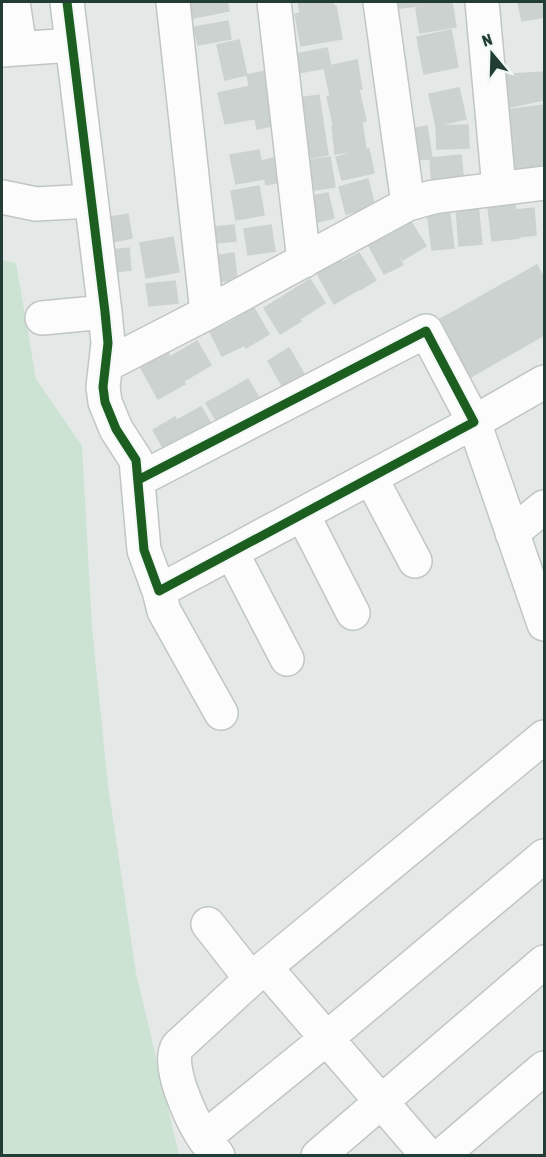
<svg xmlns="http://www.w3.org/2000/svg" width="546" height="1157" viewBox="0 0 546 1157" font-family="'Asap Condensed',sans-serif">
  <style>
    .green { fill: #cce2d3 }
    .building { fill: #ccd2d0; stroke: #ccd2d0; stroke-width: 1.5 }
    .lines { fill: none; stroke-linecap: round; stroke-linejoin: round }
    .minor-casing { stroke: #c1c6c4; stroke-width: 36 }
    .minor { stroke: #fbfcfb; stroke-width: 33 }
    .cycleway-casing { stroke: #f1f8f5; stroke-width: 13 }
    .cycleway { stroke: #1b5e20; stroke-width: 9 }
  </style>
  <rect width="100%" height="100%" fill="#e4e9e7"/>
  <path class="green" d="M2 260 16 263 36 379 82 446 92 627 108 786 136 973 179 1155H2Z"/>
  <path class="building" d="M190 2H227L229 11 193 18Z
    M298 2H333L334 6 300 12Z
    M384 2H441V3L385 10Z
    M452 2 456 27 420 33 416 8Z
    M518 2H544V17L522 21Z
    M336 6 342 39 301 46 295 14Z
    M228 21 231 39 198 45 194 27Z
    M451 30 458 67 424 74 417 37Z
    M239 40 247 75 225 80 217 45Z
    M327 48 331 67 299 73 295 54Z
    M357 60 362 89 330 96 324 67Z
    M270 70 274 90 251 95 247 75Z
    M544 72V100L501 109 496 75Z
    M251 86 258 118 225 124 218 93Z
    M459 88 466 119 436 126 429 94Z
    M274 90 286 123 257 129 251 95Z
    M359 90 366 121 334 128 327 97Z
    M319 95 328 155 303 159 293 99Z
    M544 105V166L516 171 507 110Z
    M362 122 366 150 335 154 332 126Z
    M468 125 469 148 437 149 436 126Z
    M427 126 432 158 406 162 401 131Z
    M369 149 374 173 342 180 336 157Z
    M259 150 264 179 236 184 230 155Z
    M461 155 464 184 432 187 430 158Z
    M282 156 287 181 266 185 261 161Z
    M330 157 335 187 307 191 302 161Z
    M368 179 375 207 346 214 339 187Z
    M259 186 264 215 236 220 231 191Z
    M328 193 334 218 309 224 303 198Z
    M515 204 519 238 492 241 488 207Z
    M478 205 482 244 459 246 456 207Z
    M449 208 454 248 432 250 427 211Z
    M534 208 536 235 519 237 516 210Z
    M128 214 132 238 102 244 98 219Z
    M411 222 426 246 403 260 388 236Z
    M234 225 236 241 206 244 204 228Z
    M271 225 275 251 248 255 244 229Z
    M388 236 403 265 384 274 369 246Z
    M173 237 179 272 146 278 140 243Z
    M129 248 131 270 103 273 101 251Z
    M234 253 237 279 210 283 206 257Z
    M359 253 376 280 360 290 343 262Z
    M341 260 358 290 334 304 317 273Z
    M537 265 544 278V335L469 378 437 321Z
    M310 279 325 303 300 319 285 295Z
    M175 281 178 303 149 306 146 284Z
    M285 295 301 321 280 334 264 308Z
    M254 308 269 334 246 348 231 322Z
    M231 322 243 346 222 356 210 332Z
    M197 341 211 365 184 381 170 357Z
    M289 348 311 386 289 398 268 361Z
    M168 353 185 384 158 399 141 368Z
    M248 379 265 408 241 422 224 393Z
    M224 393 241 422 223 432 206 403Z
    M201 407 216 432 192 446 177 420Z
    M175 417 191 445 169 458 153 430Z"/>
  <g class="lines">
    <defs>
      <path id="minor" d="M13 2 20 48
        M67 2 105 312 108 343 103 387 105 402 116 429 136 460 144 550 159 591 164 611 221 713
        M173 2 207 313
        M274 2 304 261
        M380 2 408 204
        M482 2 499 188
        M2 50 72 45
        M2 197 36 204 91 201
        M42 318 105 312
        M106 365 207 313 408 204 433 197 544 183
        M544 382 474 422 544 624
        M371 478 415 561
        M138 480 426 331 474 422 159 591
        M303 515 353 613
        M512 533 544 507
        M232 553 287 659
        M208 924 251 979
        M266 968 428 1156
        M204 1138 327 1038 544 856
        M218 1156C214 1149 207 1144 203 1137 192 1120 165 1064 178 1046L251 979 544 737
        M318 1156 544 962
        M441 1156 544 1068"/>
    </defs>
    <use href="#minor" class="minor-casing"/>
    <use href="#minor" class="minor"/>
    <defs>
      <path id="cycleway" d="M67 2 105 312 108 343 103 387 105 402 116 429 136 460 144 550 159 591 474 422 426 331 138 480"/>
    </defs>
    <use href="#cycleway" class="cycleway-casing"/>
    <use href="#cycleway" class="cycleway"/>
  </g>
  <rect width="546" height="1157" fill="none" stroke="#213d35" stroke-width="6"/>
  <g transform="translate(492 54) rotate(341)" stroke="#f1f8f5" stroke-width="4.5" paint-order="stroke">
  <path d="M0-4.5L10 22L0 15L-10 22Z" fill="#213d35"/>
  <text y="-9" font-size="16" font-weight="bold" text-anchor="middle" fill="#213d35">N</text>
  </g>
</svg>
